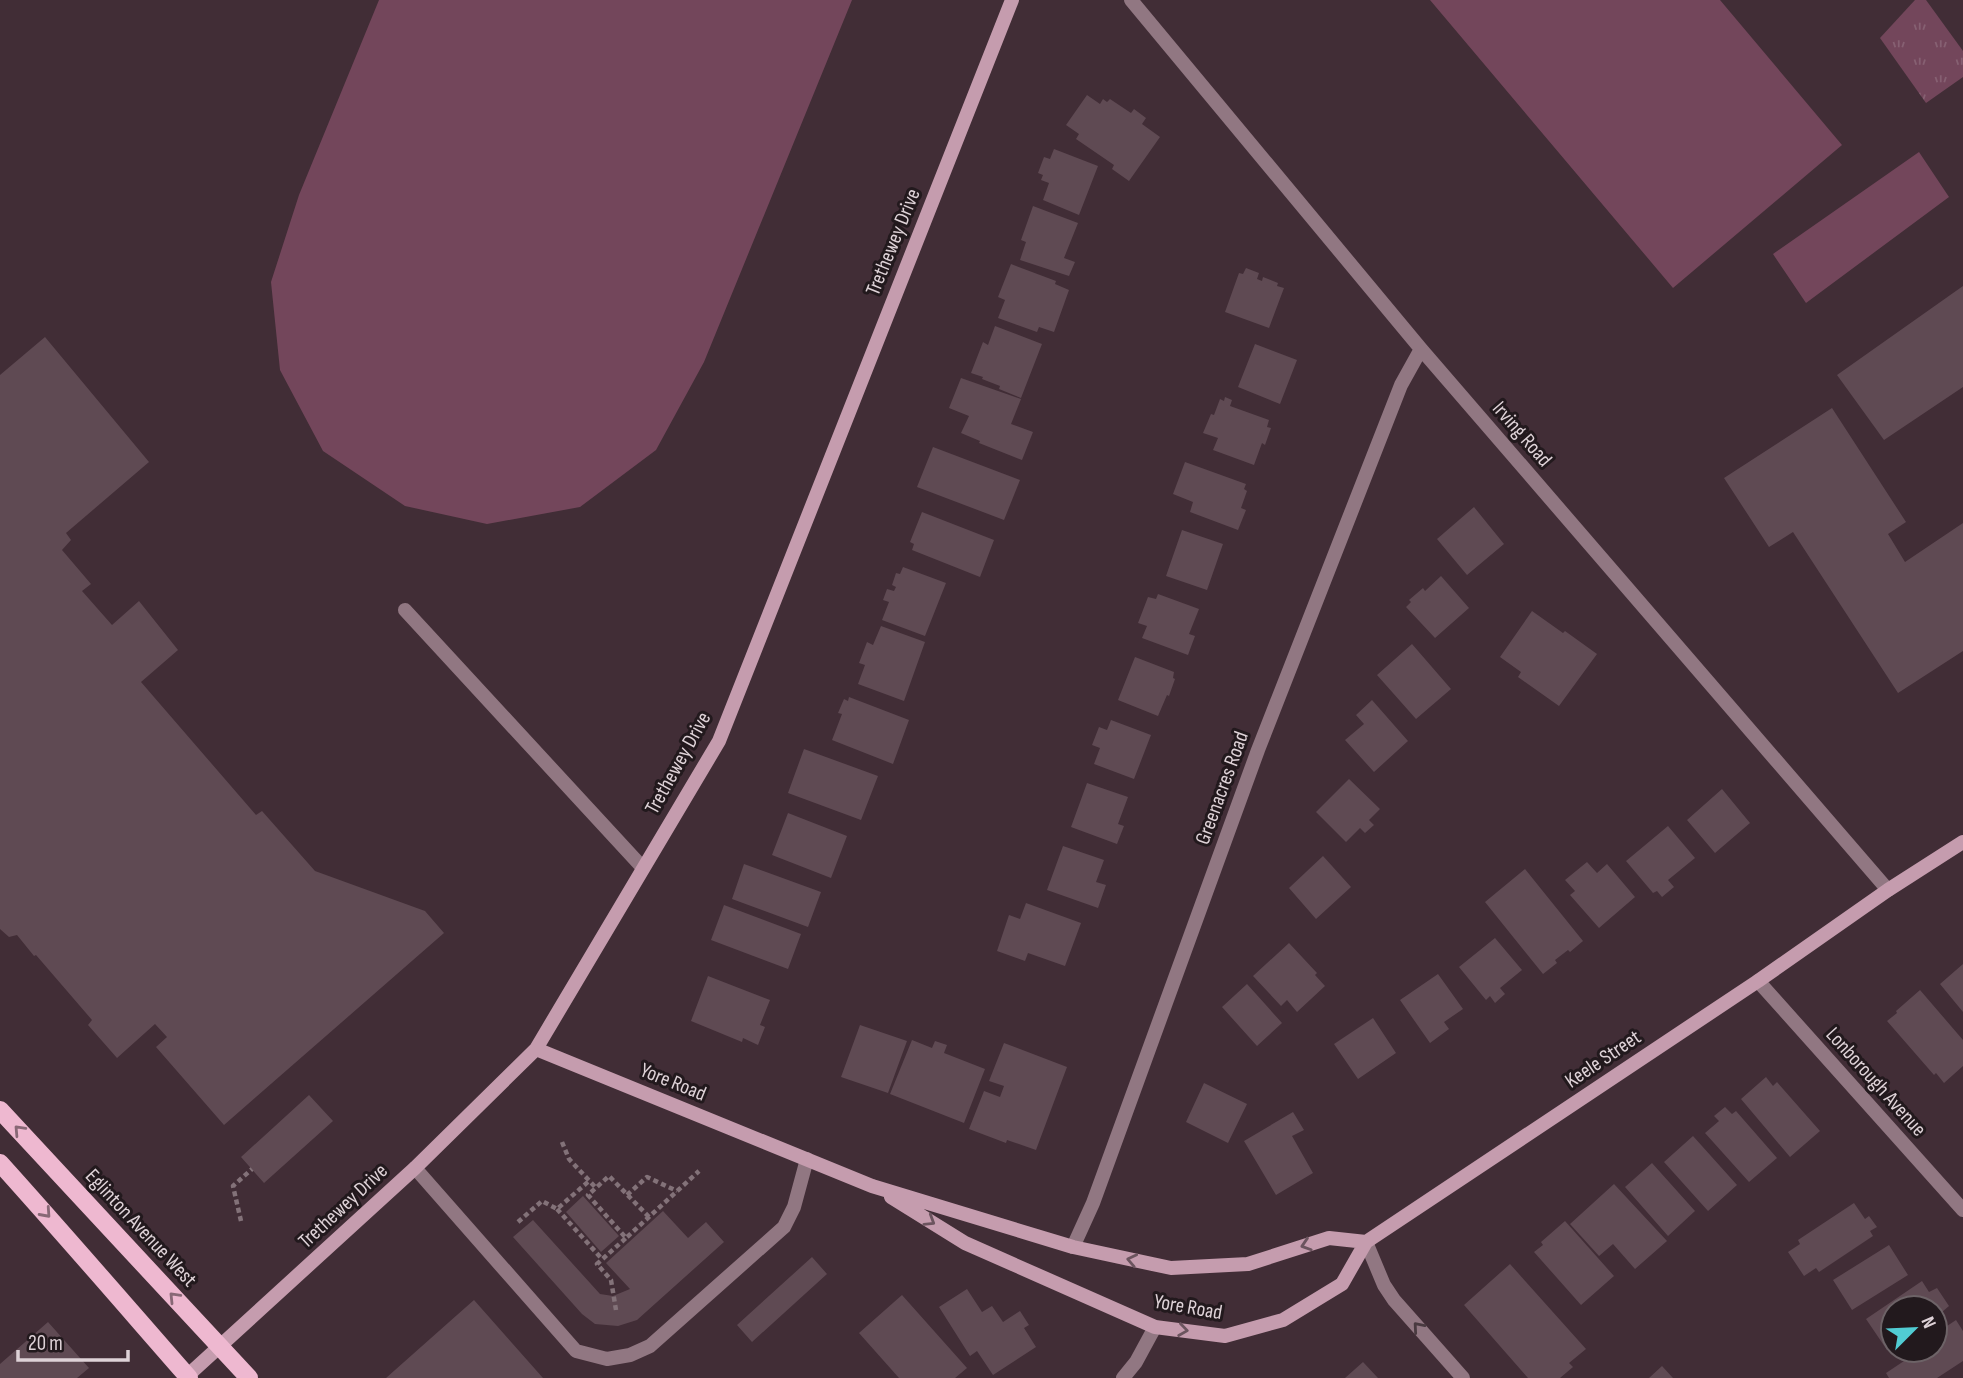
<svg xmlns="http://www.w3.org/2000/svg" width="1963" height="1378" viewBox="0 0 1963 1378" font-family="'Sofia Sans Condensed',sans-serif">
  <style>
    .grass { fill: #73465b }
    .park { fill: url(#park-tufts) }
    .building { fill: #5f4a53 }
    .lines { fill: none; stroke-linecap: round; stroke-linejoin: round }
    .path { stroke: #837279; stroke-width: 4.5; stroke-dasharray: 5 3.5; stroke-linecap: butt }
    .service { stroke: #917782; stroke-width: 14 }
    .minor { stroke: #917782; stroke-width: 14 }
    .secondary { stroke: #c59cae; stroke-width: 14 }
    .primary { stroke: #eeb8d0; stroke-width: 18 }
    .oneway { stroke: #886876 }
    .oneway2 { stroke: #6b545e }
    .oneway3 { stroke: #493a40 }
    .labels { text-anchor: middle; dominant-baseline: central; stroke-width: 6; stroke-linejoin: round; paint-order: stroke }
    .street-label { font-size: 21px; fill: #ded2d7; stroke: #22191d }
  </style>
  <defs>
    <pattern id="park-tufts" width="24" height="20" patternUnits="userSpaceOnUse" patternTransform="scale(1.75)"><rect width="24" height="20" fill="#73465b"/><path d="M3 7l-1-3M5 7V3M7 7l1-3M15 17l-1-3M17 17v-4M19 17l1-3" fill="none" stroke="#866072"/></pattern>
  </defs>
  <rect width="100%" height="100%" fill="#412d36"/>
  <path class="grass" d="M379 0H852L704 362 656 450 580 507 487 524 405 506 323 451 280 370 271 282 299 195Z
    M1430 0H1720L1842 145 1673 288Z
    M1919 152 1949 197 1806 303 1773 254Z"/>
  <path class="park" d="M1915 0H1926L1963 51V77L1926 103 1880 38Z"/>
  <path class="building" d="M1087 95 1100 104 1103 99 1107 102 1110 99 1131 113 1134 109 1146 118 1142 124 1160 137 1129 181 1112 169 1114 165 1076 139 1079 134 1066 125Z
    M1054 149 1098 166 1079 215 1043 200 1049 183 1041 180 1043 175 1038 173 1044 157 1050 159Z
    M1033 206 1078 223 1064 258 1075 262 1069 276 1020 260 1026 242 1021 240Z
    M1011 264 1056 281 1055 284 1069 290 1054 332 1039 327 1037 332 998 318 1005 300 998 297Z
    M1246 268 1259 273 1257 279 1262 281 1263 277 1278 283 1277 286 1284 288 1269 328 1225 312 1239 273 1243 274Z
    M1963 286V387L1884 440 1837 375Z
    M995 326 1042 344 1021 398 999 389 1000 386 982 379 983 377 971 373 983 342 988 345Z
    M45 337 149 462 66 533 71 540 62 550 91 584 82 591 112 625 139 601 178 650 141 682 256 815 262 811 315 871 425 911 444 933 224 1125 156 1047 167 1037 155 1024 117 1058 88 1025 92 1020 36 955 34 956 17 935 9 937 0 929V375Z
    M1255 344 1297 360 1280 404 1238 387Z
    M961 378 1021 399 1011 424 1033 432 1022 460 979 443 980 441 961 433 969 416 949 408Z
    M1225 397 1232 400 1230 406 1269 420 1267 427 1271 428 1265 445 1262 443 1254 465 1213 450 1218 438 1203 433 1211 414 1214 415 1220 399 1224 401Z
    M1832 408 1906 522 1888 534 1905 562 1963 523V651L1898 693 1793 532 1769 547 1724 478Z
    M933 447 1020 480 1004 520 917 487Z
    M1185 462 1246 484 1244 489 1247 491 1241 508 1246 510 1238 530 1190 512 1193 502 1173 494Z
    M1474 507 1504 544 1467 575 1437 539Z
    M922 512 994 540 980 577 912 550 914 544 910 542Z
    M1182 530 1223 544 1207 590 1166 576Z
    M903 567 946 583 925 636 882 620 889 602 883 600 887 589 894 591 896 587 892 585 896 573 900 574Z
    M1441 576 1469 608 1435 638 1406 607 1411 602 1409 600 1423 588 1425 591Z
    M1158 594 1199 609 1189 634 1195 636 1188 655 1142 638 1147 626 1138 623 1148 597 1156 599Z
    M1532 611 1563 633 1565 631 1597 654 1559 706 1518 677 1521 672 1500 657Z
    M881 626 925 642 904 701 858 684 865 665 859 663 867 642 873 645Z
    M1412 644 1451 689 1416 719 1377 675Z
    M1135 657 1174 672 1173 678 1175 679 1169 696 1167 695 1158 716 1118 700Z
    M849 697 909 720 893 764 832 740 842 714 838 713 844 699 848 701Z
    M1372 700 1408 741 1374 772 1345 740 1364 724 1356 715Z
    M1111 720 1151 735 1134 779 1094 764 1100 748 1092 745 1099 727 1107 730Z
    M804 749 878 776 861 820 788 793Z
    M1349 779 1380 809 1369 820 1374 825 1365 833 1360 828 1346 842 1316 812Z
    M1087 783 1128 797 1118 824 1124 826 1117 844 1071 827Z
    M1722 789 1750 823 1715 853 1687 820Z
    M788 813 847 836 831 878 772 855Z
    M1668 826 1695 858 1668 880 1674 887 1662 897 1657 891 1653 893 1626 861Z
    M1063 846 1104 860 1096 882 1106 885 1098 908 1047 890Z
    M1323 856 1351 887 1316 919 1289 888Z
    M1587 862 1597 873 1607 864 1635 897 1599 928 1570 895 1575 891 1565 880Z
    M744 864 821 892 808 927 732 899Z
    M1525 869 1583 941 1570 952 1568 950 1555 960 1557 963 1543 974 1485 902Z
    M1026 903 1081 923 1065 966 1028 953 1025 961 997 951 1009 915 1020 919Z
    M724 905 801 934 788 969 711 940Z
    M1495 938 1522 970 1500 988 1505 994 1495 1003 1490 996 1486 1000 1459 967Z
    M1289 943 1317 973 1315 975 1325 986 1297 1012 1287 1000 1281 1006 1253 976Z
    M1963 964V1012L1940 984Z
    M1438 974 1463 1009 1444 1022 1449 1029 1430 1043 1400 1000Z
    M708 976 770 1000 760 1025 765 1027 758 1045 743 1038 742 1042 691 1021Z
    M1247 984 1282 1023 1257 1046 1222 1007Z
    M1920 990 1963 1040V1066L1944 1083 1936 1073 1934 1075 1887 1021 1897 1013 1896 1011Z
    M1373 1018 1396 1053 1358 1079 1334 1044Z
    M860 1025 907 1041 888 1093 841 1077Z
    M912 1040 932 1048 935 1041 947 1045 944 1053 985 1069 964 1123 890 1094Z
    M1004 1043 1067 1067 1036 1150 1007 1140 1006 1143 969 1129 984 1091 1000 1097 1004 1086 989 1081Z
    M1766 1077 1773 1086 1777 1082 1820 1131 1790 1157 1741 1099Z
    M1204 1083 1247 1104 1228 1143 1186 1122Z
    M309 1095 333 1121 264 1183 241 1157Z
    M1725 1107 1732 1114 1736 1111 1777 1158 1749 1182 1705 1133 1719 1121 1714 1116Z
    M1293 1112 1304 1130 1292 1136 1313 1173 1276 1195 1244 1141Z
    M1693 1136 1737 1185 1708 1211 1664 1162Z
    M1652 1163 1695 1211 1668 1236 1625 1187Z
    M1614 1184 1667 1241 1635 1269 1613 1244 1599 1256 1570 1224Z
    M583 1196 619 1236 601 1252 566 1212Z
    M1854 1203 1865 1219 1869 1216 1877 1227 1870 1231 1873 1236 1819 1272 1816 1268 1804 1276 1788 1252 1800 1244 1798 1240Z
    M663 1211 688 1238 706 1222 724 1242 637 1320 618 1326 595 1324 582 1314 513 1237 533 1220 600 1294 613 1296 630 1289 606 1263Z
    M1565 1221 1614 1276 1581 1305 1534 1252 1543 1245 1541 1242Z
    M1889 1245 1908 1275 1852 1310 1833 1280Z
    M812 1257 827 1274 752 1342 737 1325Z
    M1510 1264 1586 1349 1569 1363 1573 1367 1560 1378H1528L1464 1305Z
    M1922 1281 1929 1292 1937 1288 1949 1306 1935 1318V1308H1893V1346L1887 1350 1866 1319Z
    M967 1289 982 1312 992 1306 1003 1322 1020 1311 1029 1325 1024 1328 1036 1347 993 1375 977 1351 970 1356 939 1307Z
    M902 1295 967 1368 955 1378H899L859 1333Z
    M474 1300 543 1378H386L457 1315Z
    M1956 1320 1963 1331V1361L1937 1378H1889L1886 1373 1904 1361 1900 1356 1910 1350H1935V1334Z
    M48 1322 89 1368 77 1378H0V1364Z
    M1363 1362 1378 1378H1345Z
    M1662 1366 1673 1378H1649Z"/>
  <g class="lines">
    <path class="path" d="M562 1142 569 1159 596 1188
      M627 1195 647 1177 677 1191
      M557 1209 602 1259
      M649 1217 609 1176 588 1195 626 1238 699 1171
      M241 1221 233 1186 252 1169
      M518 1222 542 1201 557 1209 589 1181
      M616 1310 611 1280 597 1264 626 1238"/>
    <path class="service" d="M405 610 643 868
      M415 1168 576 1351 607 1359 630 1355 650 1346 784 1227 794 1207 807 1159"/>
    <path class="minor" d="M1131 0 1421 349 1888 890
      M1758 981 1963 1210
      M1366 1242 1384 1285 1394 1300 1463 1378
      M1073 1247 1093 1203 1258 750 1401 385 1421 349
      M1123 1378 1136 1362 1155 1327"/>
    <path class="secondary" d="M536 1049 872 1186 1073 1247 1171 1268 1248 1264 1329 1238 1366 1242 1758 981 1888 890 1963 842
      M891 1197 965 1243 1155 1327 1225 1336 1283 1320 1342 1284 1366 1242
      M185 1378 415 1168 536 1049 719 741 1012 0"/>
    <path class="primary" d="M0 1110 249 1378
      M0 1163C64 1234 126 1306 189 1378"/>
  </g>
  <defs><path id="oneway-chevron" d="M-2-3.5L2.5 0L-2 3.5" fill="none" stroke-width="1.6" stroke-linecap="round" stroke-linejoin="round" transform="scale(1.75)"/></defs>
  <g class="oneway">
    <use href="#oneway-chevron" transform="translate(19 1130) rotate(-133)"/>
    <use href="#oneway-chevron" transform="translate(46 1213) rotate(48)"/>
    <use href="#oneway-chevron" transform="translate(174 1297) rotate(-134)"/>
  </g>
  <g class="oneway2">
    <use href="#oneway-chevron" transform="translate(930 1221) rotate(32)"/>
    <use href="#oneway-chevron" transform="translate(1306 1245) rotate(162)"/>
    <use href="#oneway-chevron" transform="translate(1132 1260) rotate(-168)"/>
    <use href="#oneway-chevron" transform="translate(1183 1330) rotate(8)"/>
  </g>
  <use class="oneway3" href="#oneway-chevron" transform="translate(1418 1327) rotate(-131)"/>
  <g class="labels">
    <g class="street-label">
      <text transform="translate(893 242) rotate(-68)">Trethewey Drive</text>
      <text transform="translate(1522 434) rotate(49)">Irving Road</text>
      <text transform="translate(678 763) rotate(-61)">Trethewey Drive</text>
      <text transform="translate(1222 788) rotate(-70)">Greenacres Road</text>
      <text transform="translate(1603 1059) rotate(-34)">Keele Street</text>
      <text transform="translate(673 1082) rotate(22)">Yore Road</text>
      <text transform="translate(1876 1082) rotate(48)">Lonborough Avenue</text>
      <text transform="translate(343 1206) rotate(-43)">Trethewey Drive</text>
      <text transform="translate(141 1228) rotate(47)">Eglinton Avenue West</text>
      <text transform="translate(1188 1307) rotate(10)">Yore Road</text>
    </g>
  </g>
  <g transform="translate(1914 1329) rotate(66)"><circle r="33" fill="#22191d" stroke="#6d6367" stroke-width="2"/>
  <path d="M0-5L12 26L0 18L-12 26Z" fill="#51ccd3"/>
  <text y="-10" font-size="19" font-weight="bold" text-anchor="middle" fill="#ded2d7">N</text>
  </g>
  <path d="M18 1350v10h110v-10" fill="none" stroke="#ded2d7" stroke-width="3.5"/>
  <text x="28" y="1350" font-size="21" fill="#ded2d7" stroke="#22191d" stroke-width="5" paint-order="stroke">20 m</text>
</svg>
